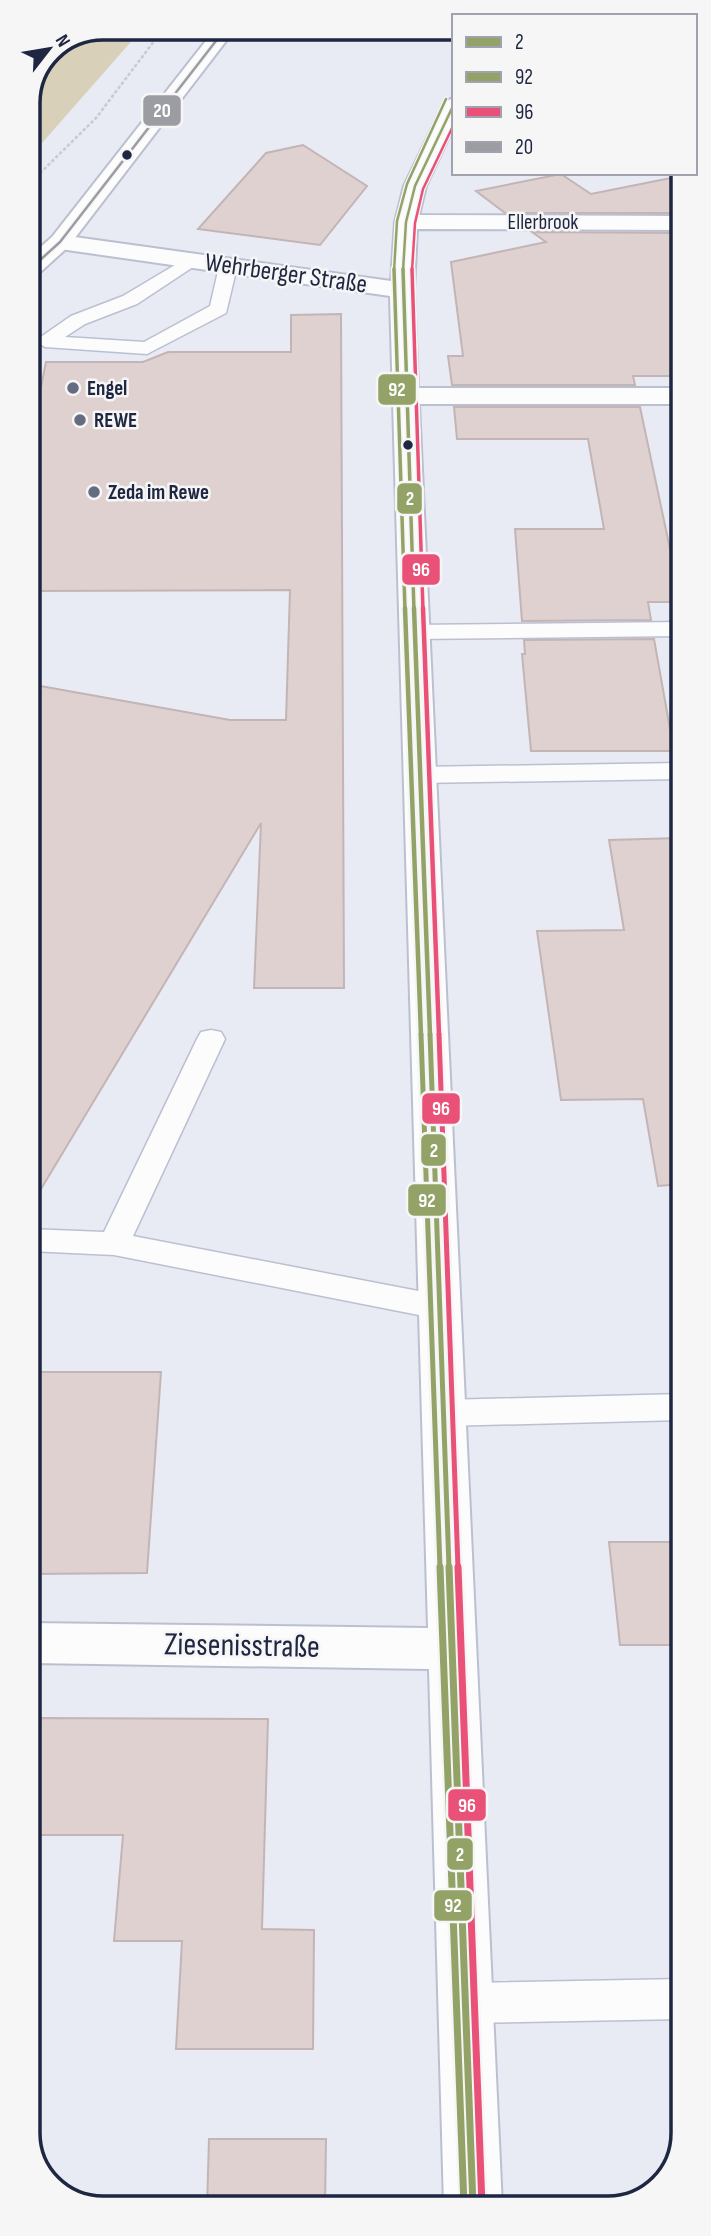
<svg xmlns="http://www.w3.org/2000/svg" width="711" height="2236" viewBox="0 0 711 2236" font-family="'Sofia Sans Condensed',sans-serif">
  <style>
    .green { fill: #d8d0b9 }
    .building { fill: #e0d1d1; stroke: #c3b4b5; stroke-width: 2 }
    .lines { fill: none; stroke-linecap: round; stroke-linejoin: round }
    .lane-casing { stroke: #bbc0d1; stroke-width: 3 }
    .street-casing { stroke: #bbc0d1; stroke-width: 4 }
    .primary-casing { stroke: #bbc0d1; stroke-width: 4 }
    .path { stroke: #cacad1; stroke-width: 2.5; stroke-dasharray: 3.5 2; stroke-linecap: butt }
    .lane { fill: #fcfcfd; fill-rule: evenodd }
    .street { fill: #fcfcfd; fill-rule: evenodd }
    .primary { fill: #fcfcfd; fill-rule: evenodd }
    .bus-1-far4-casing { stroke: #f6f6f6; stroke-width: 5 }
    .bus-1-far3-casing { stroke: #f6f6f6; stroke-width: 7 }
    .bus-1-far2-casing { stroke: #f6f6f6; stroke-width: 9 }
    .bus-1-far1-casing { stroke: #f6f6f6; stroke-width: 10 }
    .bus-1-casing { stroke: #f6f6f6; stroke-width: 12 }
    .bus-2-far4-casing { stroke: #f6f6f6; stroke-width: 5 }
    .bus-2-far3-casing { stroke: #f6f6f6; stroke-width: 7 }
    .bus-2-far2-casing { stroke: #f6f6f6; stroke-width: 9 }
    .bus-2-far1-casing { stroke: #f6f6f6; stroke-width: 10 }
    .bus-2-casing { stroke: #f6f6f6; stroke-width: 12 }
    .bus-3-far4-casing { stroke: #f6f6f6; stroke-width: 5 }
    .bus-3-far3-casing { stroke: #f6f6f6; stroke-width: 7 }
    .bus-3-far2-casing { stroke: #f6f6f6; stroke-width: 9 }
    .bus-3-far1-casing { stroke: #f6f6f6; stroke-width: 10 }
    .bus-3-casing { stroke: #f6f6f6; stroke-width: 12 }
    .bus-4-casing { stroke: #f6f6f6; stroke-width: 5 }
    .bus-1-far4 { stroke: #93a368; stroke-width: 2.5 }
    .bus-1-far3 { stroke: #93a368; stroke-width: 3.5 }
    .bus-1-far2 { stroke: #93a368; stroke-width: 4.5 }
    .bus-1-far1 { stroke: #93a368; stroke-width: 5 }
    .bus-1 { stroke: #93a368; stroke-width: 7 }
    .bus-2-far4 { stroke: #93a368; stroke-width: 2.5 }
    .bus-2-far3 { stroke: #93a368; stroke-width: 3.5 }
    .bus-2-far2 { stroke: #93a368; stroke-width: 4.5 }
    .bus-2-far1 { stroke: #93a368; stroke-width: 5 }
    .bus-2 { stroke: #93a368; stroke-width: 7 }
    .bus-3-far4 { stroke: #ea5178; stroke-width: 2.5 }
    .bus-3-far3 { stroke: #ea5178; stroke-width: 3.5 }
    .bus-3-far2 { stroke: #ea5178; stroke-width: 4.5 }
    .bus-3-far1 { stroke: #ea5178; stroke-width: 5 }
    .bus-3 { stroke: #ea5178; stroke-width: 7 }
    .bus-4 { stroke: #9c9da3; stroke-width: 2.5 }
    .bus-dot { fill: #1e2642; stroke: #f6f6f6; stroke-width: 2.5 }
    .poi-dot { fill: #656b80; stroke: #f6f6f6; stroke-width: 2.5 }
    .labels { text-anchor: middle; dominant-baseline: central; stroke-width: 5; stroke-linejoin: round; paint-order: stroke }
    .far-street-label { font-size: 21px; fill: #1e2642; stroke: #f6f6f6 }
    .far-poi-label { font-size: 21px; font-weight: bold; fill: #1e2642; stroke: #f6f6f6; text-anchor: start }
    .street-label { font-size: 26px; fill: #1e2642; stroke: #f6f6f6 }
    .near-street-label { font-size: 32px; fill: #1e2642; stroke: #f6f6f6 }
    .rim { fill: none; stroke: #1e2642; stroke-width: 3.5 }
    .line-badge { stroke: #f6f6f6; stroke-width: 2.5 }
    .badge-label { font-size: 19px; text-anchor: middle; font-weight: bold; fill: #fff }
  </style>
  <rect width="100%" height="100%" fill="#e8ebf3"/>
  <path class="green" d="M103 28H143L28 159V99L50 50Z"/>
  <path class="building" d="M303 145 367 186 320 245 198 229 266 153Z
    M561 174 591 194 681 176V213H505L476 191Z
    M532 232 681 233V376H633L635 385H452L448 356H463L451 262 546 242Z
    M341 314 344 988H254L261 823 29 1209V684L230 720H286L290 590 29 591 28 392 41 387 46 362H143L168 352H291V315Z
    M454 407H640L670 549H681V602H648L651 620 522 621 515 529H604L588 439H457Z
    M654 639 674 751H531L522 654H525L524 640Z
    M681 838 682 1184 658 1186 643 1099 561 1100 537 931 624 930 609 840Z
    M30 1372H161L147 1573 30 1574Z
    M609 1542H682V1645H620Z
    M41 1718 268 1719 262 1929 314 1930 313 2049H176L182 1941H114L123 1835H30Z
    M209 2139H326L325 2207H207Z"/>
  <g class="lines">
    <defs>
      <path id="lane" d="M190 256 199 261 196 265 137 304 85 324 65 337 144 342 210 306 219 267 228 262 237 267 226 313 147 354 45 347 35 341 71 316 123 296Z
        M681 622V636L412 639 404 637 400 632 404 627 412 625Z
        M681 763V779L418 783 409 780 405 775 409 770 418 767Z
        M211 1030 221 1032 225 1039 133 1236 439 1295 450 1299 455 1307 450 1315 439 1319 114 1255 29 1251V1229L104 1232 197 1039 201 1032Z
        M682 1394V1420L444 1426 432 1422 427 1413 432 1404 444 1400Z
        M683 1979V2019L466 2023 451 2017 445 2003 451 1989 466 1983Z"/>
      <path id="street" d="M454 97V126L426 186 419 215 681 216V230L417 229 414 290 418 388H681V404H419L502 2206H444L429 1669 30 1663V1623L428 1628 390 296 60 249 52 247 48 242 52 237 60 235 391 281 395 222 404 186 444 103Z"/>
      <path id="primary" d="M216 28H236L68 247 36 276 28 278V258L52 237Z"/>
    </defs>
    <use href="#lane" class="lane-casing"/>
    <use href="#street" class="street-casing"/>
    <use href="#primary" class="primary-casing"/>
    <path class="path" d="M28 185 96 118 164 28"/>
    <use href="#lane" class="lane"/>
    <use href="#street" class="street"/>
    <use href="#primary" class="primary"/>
    <defs>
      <path id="bus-1-far4" d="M403 271 406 222 415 186 454 104"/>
      <path id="bus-1-far3" d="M403 269 414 610"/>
      <path id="bus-1-far2" d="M414 608 430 1035"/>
      <path id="bus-1-far1" d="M430 1034 449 1568"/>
      <path id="bus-1" d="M449 1567 473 2206"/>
      <path id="bus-2-far4" d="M394 271 397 221 407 184 446 99"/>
      <path id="bus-2-far3" d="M394 269 405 610"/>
      <path id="bus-2-far2" d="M405 608 421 1035"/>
      <path id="bus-2-far1" d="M421 1034 440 1568"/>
      <path id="bus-2" d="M440 1567 464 2206"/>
      <path id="bus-3-far4" d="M412 271 415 223 423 189 454 124"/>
      <path id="bus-3-far3" d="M412 269 423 610"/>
      <path id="bus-3-far2" d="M423 608 439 1035"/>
      <path id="bus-3-far1" d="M439 1034 458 1568"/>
      <path id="bus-3" d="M458 1567 482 2206"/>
      <path id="bus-4" d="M28 271 60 242 226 28"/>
    </defs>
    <use href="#bus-1-far4" class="bus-1-far4-casing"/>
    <use href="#bus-1-far3" class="bus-1-far3-casing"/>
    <use href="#bus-1-far2" class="bus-1-far2-casing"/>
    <use href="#bus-1-far1" class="bus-1-far1-casing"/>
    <use href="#bus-1" class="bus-1-casing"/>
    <use href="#bus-2-far4" class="bus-2-far4-casing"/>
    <use href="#bus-2-far3" class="bus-2-far3-casing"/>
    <use href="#bus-2-far2" class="bus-2-far2-casing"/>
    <use href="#bus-2-far1" class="bus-2-far1-casing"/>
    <use href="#bus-2" class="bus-2-casing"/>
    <use href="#bus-3-far4" class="bus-3-far4-casing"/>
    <use href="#bus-3-far3" class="bus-3-far3-casing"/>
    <use href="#bus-3-far2" class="bus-3-far2-casing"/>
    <use href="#bus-3-far1" class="bus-3-far1-casing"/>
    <use href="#bus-3" class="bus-3-casing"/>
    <use href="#bus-4" class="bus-4-casing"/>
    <use href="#bus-1-far4" class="bus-1-far4"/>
    <use href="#bus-1-far3" class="bus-1-far3"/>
    <use href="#bus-1-far2" class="bus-1-far2"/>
    <use href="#bus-1-far1" class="bus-1-far1"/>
    <use href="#bus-1" class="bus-1"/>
    <use href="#bus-2-far4" class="bus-2-far4"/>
    <use href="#bus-2-far3" class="bus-2-far3"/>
    <use href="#bus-2-far2" class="bus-2-far2"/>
    <use href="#bus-2-far1" class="bus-2-far1"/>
    <use href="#bus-2" class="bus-2"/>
    <use href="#bus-3-far4" class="bus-3-far4"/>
    <use href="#bus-3-far3" class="bus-3-far3"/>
    <use href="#bus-3-far2" class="bus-3-far2"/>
    <use href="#bus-3-far1" class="bus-3-far1"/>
    <use href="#bus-3" class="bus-3"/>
    <use href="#bus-4" class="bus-4"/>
  </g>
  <g class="bus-dot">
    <circle cx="127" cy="155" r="6"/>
    <circle cx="408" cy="445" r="6"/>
  </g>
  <g class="poi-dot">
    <circle cx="73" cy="388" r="7"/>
    <circle cx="80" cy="420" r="7"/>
    <circle cx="94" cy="492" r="7"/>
  </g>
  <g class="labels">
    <g class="far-street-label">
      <text x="543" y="222">Ellerbrook</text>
    </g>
    <g class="far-poi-label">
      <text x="87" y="388">Engel</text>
      <text x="94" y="420">REWE</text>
      <text x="108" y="492">Zeda im Rewe</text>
    </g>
    <g class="street-label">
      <text transform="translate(286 274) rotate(8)">Wehrberger Straße</text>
    </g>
    <g class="near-street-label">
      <text transform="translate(242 1646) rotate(1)">Ziesenisstraße</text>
    </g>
  </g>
  <path d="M0 0H711V2236H0ZM103 40H608A63 63 0 0 1 671 103V2133A63 63 0 0 1 608 2196H103A63 63 0 0 1 40 2133V103A63 63 0 0 1 103 40Z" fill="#f6f6f6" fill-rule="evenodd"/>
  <path class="rim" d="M103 40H608A63 63 0 0 1 671 103V2133A63 63 0 0 1 608 2196H103A63 63 0 0 1 40 2133V103A63 63 0 0 1 103 40Z"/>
  <g class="line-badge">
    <rect x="142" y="94" width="40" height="33" rx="7" fill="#9c9da3"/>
    <rect x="377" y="373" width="40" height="33" rx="7" fill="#93a368"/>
    <rect x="396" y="482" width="27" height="33" rx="7" fill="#93a368"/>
    <rect x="401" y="553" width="40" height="33" rx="7" fill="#ea5178"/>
    <rect x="421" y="1092" width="40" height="33" rx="7" fill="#ea5178"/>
    <rect x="420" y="1133" width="27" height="34" rx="7" fill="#93a368"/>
    <rect x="407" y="1183" width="40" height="34" rx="7" fill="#93a368"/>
    <rect x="447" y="1788" width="40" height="34" rx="7" fill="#ea5178"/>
    <rect x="446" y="1837" width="28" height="34" rx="7" fill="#93a368"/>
    <rect x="433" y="1889" width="40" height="33" rx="7" fill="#93a368"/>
  </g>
  <g class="badge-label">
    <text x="162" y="117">20</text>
    <text x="397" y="396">92</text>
    <text x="410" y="505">2</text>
    <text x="421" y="576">96</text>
    <text x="441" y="1115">96</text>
    <text x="434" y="1157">2</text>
    <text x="427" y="1207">92</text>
    <text x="467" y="1812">96</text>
    <text x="460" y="1861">2</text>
    <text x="453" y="1912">92</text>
  </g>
  <rect x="452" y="14" width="245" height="161" fill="#f6f6f6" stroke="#a0a3ae" stroke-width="2"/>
  <rect x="466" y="37" width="35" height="10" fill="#93a368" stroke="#a0a3ae" stroke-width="2"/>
  <text x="515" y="49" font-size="21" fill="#1e2642">2</text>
  <rect x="466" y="72" width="35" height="10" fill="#93a368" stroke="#a0a3ae" stroke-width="2"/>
  <text x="515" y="84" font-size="21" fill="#1e2642">92</text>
  <rect x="466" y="107" width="35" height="10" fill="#ea5178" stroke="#a0a3ae" stroke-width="2"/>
  <text x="515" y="119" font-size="21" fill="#1e2642">96</text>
  <rect x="466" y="142" width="35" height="10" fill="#9c9da3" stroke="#a0a3ae" stroke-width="2"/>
  <text x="515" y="154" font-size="21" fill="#1e2642">20</text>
  <g transform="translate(49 49) rotate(59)" stroke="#f6f6f6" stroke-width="5" paint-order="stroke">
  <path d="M0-5L12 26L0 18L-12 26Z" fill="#1e2642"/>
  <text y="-10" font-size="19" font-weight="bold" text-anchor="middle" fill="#1e2642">N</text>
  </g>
</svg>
